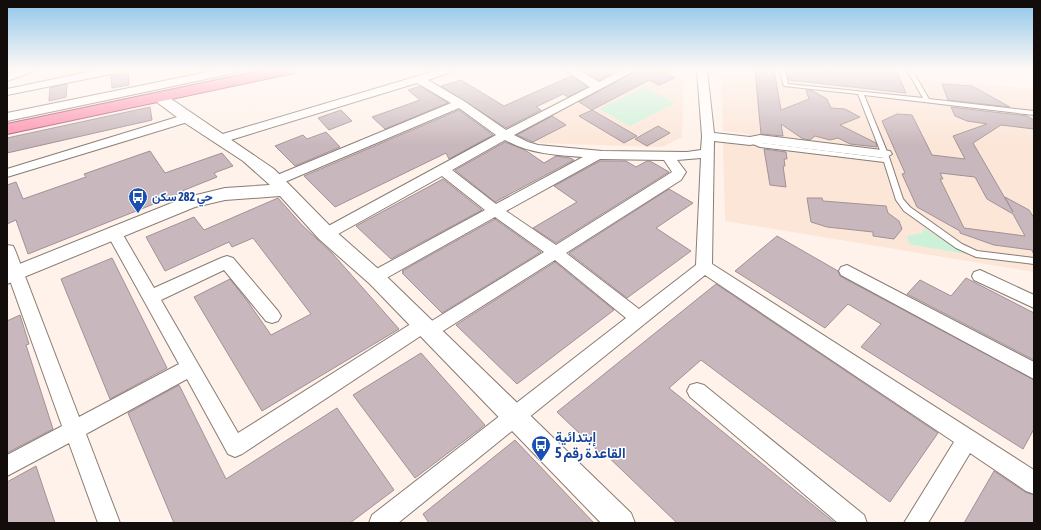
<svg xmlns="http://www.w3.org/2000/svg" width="1041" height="530" viewBox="0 0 1041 530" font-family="'Asap Condensed',Vazirmatn,sans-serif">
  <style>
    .built { fill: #fce6d8 }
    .green { fill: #cbf2d8 }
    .building { fill: #c8b7bc; stroke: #a29196; fill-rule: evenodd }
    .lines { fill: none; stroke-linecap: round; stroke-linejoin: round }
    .service-casing { stroke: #897c73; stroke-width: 2 }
    .minor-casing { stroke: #897c73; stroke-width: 2 }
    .tertiary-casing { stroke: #897c73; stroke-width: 2 }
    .trunk-casing { stroke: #aa5269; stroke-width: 2 }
    .service { fill: #fff; fill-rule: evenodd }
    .minor { fill: #fff; fill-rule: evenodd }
    .tertiary { fill: #fff; fill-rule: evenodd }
    .trunk { fill: #fc92b0; fill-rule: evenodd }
    .labels { text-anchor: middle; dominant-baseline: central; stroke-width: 3; stroke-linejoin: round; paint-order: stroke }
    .transit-label { font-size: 12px; font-weight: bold; fill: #164399; stroke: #fff; text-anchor: start }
    .near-transit-label { font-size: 14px; font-weight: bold; fill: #164399; stroke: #fff; text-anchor: start }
  </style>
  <rect width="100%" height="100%" fill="#fef2ea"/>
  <path class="built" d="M645 70 684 71 682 137 662 147 541 143 521 131Z
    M721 70H917L924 79 1034 89V272L725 221 723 143 750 146 749 134 723 131Z"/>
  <path class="green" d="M645 87 675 103 630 126 599 109Z
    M924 228 966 254 909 244 907 236 922 233Z"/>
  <path class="building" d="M583 70H618L599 80Z
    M637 70H669L665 73 675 78 659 85 649 80 592 110 579 102Z
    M755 70H774L781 110 809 99 806 90 813 91 827 99 831 108 845 109 860 117 840 125 876 143 877 147 850 144 838 138 830 140 815 136 810 140 803 139 781 124 783 136 761 134Z
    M787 70 897 72 906 93 789 80Z
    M128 73 129 85 112 88 111 76Z
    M571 76 587 87 568 97 563 94 536 107 541 110 506 128 441 86 461 80 504 106Z
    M67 84 66 97 49 101 50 88Z
    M942 84 972 86 1010 107 948 100Z
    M420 86 448 103 385 129 372 117 420 100 408 90Z
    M150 107 152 120 7 153V138Z
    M951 107 1027 116 1034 120V129L1001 125 973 143 1013 212 1005 197 1029 210 1034 218V255L1032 250 994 245 960 233V231L917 207 902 174 905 173 882 121 897 114 912 115 932 155 965 159 953 136 987 124 967 121 955 116ZM940 173 975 177 987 199 1013 214 1025 236 964 228 940 179H943Z
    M341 110 352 121 329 130 318 118Z
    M459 110 493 135 449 159 446 153 335 207 304 176Z
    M592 110 637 136 624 143 579 116Z
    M552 116 566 125 533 142 517 135Z
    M658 126 670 133 647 146 635 139Z
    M326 132 340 147 295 166 275 146 303 135 307 139Z
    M505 142 525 150 544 163 556 156 570 158 574 160 495 202 455 170Z
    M764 149 786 152 787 159H784L785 166H783L786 187 770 185Z
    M150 151 165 173 222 153 233 166 214 173 217 177 182 191 184 192 28 254 16 220 7 224V185L16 182 23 199 86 177 84 174Z
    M600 161H626L636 167 647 161H650L669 172 556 243 533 228 577 202 554 186Z
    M443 179 482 210 391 259 356 226Z
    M669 189 693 203 656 228 691 251 627 298 569 253Z
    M278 198 302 225 332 253 399 329 262 411 194 297 230 279 248 302 271 335 311 314 253 238 232 247 229 242 165 271 146 237 194 217 204 230Z
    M807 198H822L823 201 886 206 888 213 899 221 902 229 894 239 873 236V232L827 227 811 222Z
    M495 219 541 252 442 313 402 273 404 272 402 271Z
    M777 236 838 271 840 276 1034 380V429L1023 449 861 347 881 324 848 304 825 328 735 271Z
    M112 258 167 368 110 399 61 279Z
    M555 262 614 310 517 384 456 325Z
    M966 278 1034 313V360L907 294 920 280 951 296Z
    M716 284 938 433 890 502 701 360 669 388 835 523H677L601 450 599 452 557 412Z
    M20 315 29 344 26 345 53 429 7 453V321Z
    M421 353 485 425 415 478 353 395Z
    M179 385 226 479 337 408 394 490 350 523H174L128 413Z
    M515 440 594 523H429L423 514Z
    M36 466 55 523H7V482Z
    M994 471 1025 492 1034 495V523H964Z"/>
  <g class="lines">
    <defs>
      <path id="service" d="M779 70H785L788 84 923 98 908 72 906 70H912L929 99 1034 111V115L864 95 888 154 903 199 910 207 962 244 977 251 1034 258V264L976 257 956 248 904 211 896 200 884 162 760 147 748 142V140H752L761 143 883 158 858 94 784 86Z"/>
      <path id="minor" d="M20 70H38L7 81V74Z
        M97 70H121L116 73 7 95V89Z
        M217 70H240L235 73 7 121V113Z
        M438 70H457L428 80 464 101 506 130 590 87 565 70H579L599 82 622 70H636L514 135 528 142 538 145 602 151 687 152 701 150 702 136 697 70H707L714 133 750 137 760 135 890 151 892 154 885 158 760 143 750 145 714 141 712 264 1034 470V494L1026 491 970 453 928 523H904L954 442 705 275 398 523H369L372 515 626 318 555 260 435 336 429 338 422 335 242 454 235 457 228 454 187 379 86 434 120 523H98L69 443 7 476V455L62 426 7 272V245L13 246 15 250 79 417 179 364 106 232 109 228 114 227 119 228 154 288 221 258 227 256 233 258 278 311 281 316 278 321 272 323 266 321 224 270 161 300 238 433 417 320 423 318 430 322 544 252 495 217 381 281 375 283 369 281 367 277 369 273 485 210 442 176 331 238 326 239 321 238 318 234 321 230 496 135 459 108 280 184H270L268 181 270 178 451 103 417 83 224 142H216L214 139 216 136ZM505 140C530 154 555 155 583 157L496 204 452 170ZM701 158 696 265 639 309 566 253 681 180 686 172 677 160ZM600 159 664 160 672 172 556 245 506 211Z
        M187 114 193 118 191 121 7 177V169Z
        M847 265 1034 362V379L841 275 839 271 841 267Z
        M980 270 1034 295V308L974 280 972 276 974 272Z
        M697 383 704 385 864 515 867 523H838L690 397 687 391 690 385Z"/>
      <path id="tertiary" d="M159 93 164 94 274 169 333 229 384 274 631 513 635 523H601L370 284 319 239 280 196 225 200 195 207 7 284V269L184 198 225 188 270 185 243 161 182 121 154 100 152 97 154 94Z"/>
      <path id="trunk" d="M265 70H296L294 73 289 74 7 134V124Z"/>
    </defs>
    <use href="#service" class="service-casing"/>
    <use href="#minor" class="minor-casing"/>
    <use href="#tertiary" class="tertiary-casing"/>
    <use href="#trunk" class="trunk-casing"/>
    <use href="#service" class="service"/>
    <use href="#minor" class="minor"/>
    <use href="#tertiary" class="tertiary"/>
    <use href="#trunk" class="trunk"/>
  </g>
  <linearGradient id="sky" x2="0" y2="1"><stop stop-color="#8ec6ea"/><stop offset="0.48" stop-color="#fff9f6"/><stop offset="1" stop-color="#fff9f6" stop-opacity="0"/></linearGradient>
  <rect width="1041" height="145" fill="url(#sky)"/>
  <defs>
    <symbol id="bus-pin" viewBox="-11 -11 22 30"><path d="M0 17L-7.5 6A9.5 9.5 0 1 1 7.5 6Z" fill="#1a4fb4" stroke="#fff"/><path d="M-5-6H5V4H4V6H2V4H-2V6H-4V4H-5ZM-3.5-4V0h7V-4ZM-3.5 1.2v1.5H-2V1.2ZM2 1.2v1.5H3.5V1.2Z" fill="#fff"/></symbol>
  </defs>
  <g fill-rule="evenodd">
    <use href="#bus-pin" x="127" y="186" width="22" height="30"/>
    <use href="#bus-pin" x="530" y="434" width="22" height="30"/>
  </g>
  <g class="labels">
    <g class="transit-label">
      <text x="152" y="197">حي 282 سكن</text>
    </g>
    <g class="near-transit-label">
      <text x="555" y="437">إبتدائية<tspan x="555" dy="16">القاعدة رقم 5</tspan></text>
    </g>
  </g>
  <rect width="1041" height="530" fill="none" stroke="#120d0a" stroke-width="16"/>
</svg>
